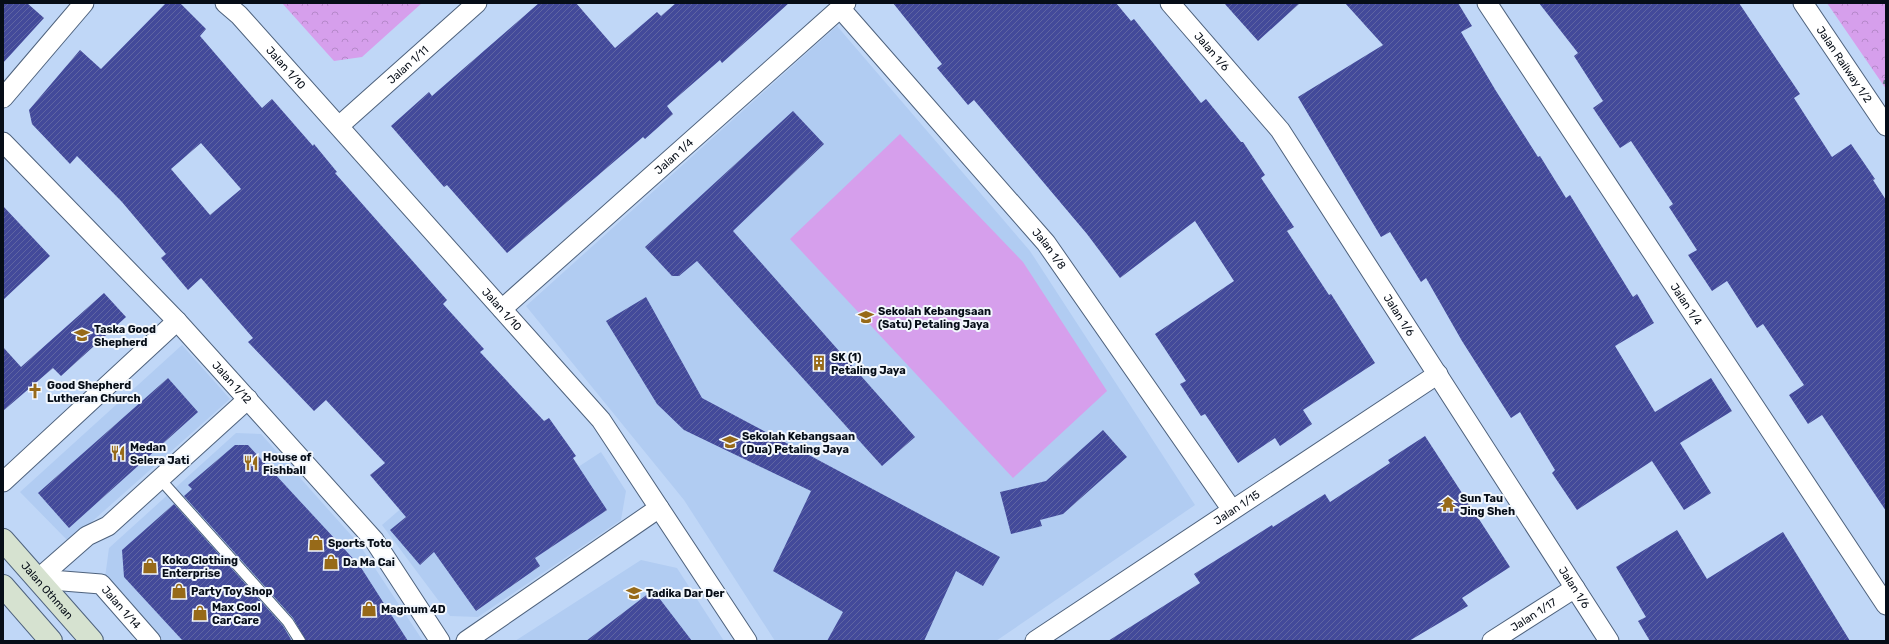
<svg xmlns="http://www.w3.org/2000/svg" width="1889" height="644" viewBox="0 0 1889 644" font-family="Rubik,sans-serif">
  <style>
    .built { fill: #b1ccf2 }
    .forest { fill: url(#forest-crowns) }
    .garden { fill: #d69fec }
    .building { fill: url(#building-hatch); fill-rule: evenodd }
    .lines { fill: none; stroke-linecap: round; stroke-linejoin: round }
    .service-casing { stroke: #4e627d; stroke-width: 12 }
    .minor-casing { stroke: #4e627d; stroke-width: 21 }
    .secondary-casing { stroke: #4e627d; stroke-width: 24 }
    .path { stroke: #6a7a8f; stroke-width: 2.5; stroke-dasharray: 4 2; stroke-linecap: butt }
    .service { stroke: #fff; stroke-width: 10 }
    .minor { stroke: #fff; stroke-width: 19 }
    .secondary { stroke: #d6e2d0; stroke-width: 22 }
    .labels { text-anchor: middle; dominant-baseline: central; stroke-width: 4; stroke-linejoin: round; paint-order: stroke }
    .street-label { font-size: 11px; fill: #060d17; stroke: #f2f7fd }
    .poi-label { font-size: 11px; font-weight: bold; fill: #060d17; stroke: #f2f7fd; text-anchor: start }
  </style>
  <defs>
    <pattern id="forest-crowns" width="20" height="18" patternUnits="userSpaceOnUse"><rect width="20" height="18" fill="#d69fec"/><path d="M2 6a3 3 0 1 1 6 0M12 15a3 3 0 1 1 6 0" fill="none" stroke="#b688ca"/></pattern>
    <pattern id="building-hatch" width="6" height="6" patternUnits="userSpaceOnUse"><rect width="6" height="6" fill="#434a9a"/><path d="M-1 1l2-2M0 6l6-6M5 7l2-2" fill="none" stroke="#5f65a2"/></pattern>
  </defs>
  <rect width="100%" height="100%" fill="#c0d7f7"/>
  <path class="built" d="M837 26 1030 251 1195 505 996 641H775L684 500 526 306Z
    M182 345 230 399 69 542 20 492Z
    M236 433 261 434 359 544 423 641H162L105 578 109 548Z
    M601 452 626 491 621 520 478 617 450 616 382 525 462 456 508 513Z
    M641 560 677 568 724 641H515Z"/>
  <path class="forest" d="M282 3H422L362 57 334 61Z
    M1827 3H1886V89Z"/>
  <path class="garden" d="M337 3H371L354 20Z
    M900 134 1023 262 1107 391 1013 478 790 239Z"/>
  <path class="building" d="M3 3H27L44 18 3 63Z
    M166 3H180L206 29 200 36 262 108 272 99 313 146 314 144 337 172 335 173 447 300 443 304 484 349 480 352 544 421 549 418 576 456 573 458 607 510 535 558 540 566 476 611 434 552 420 565 390 530 406 517 370 475 385 463 326 400 314 411 248 342 253 338 201 278 188 290 161 258 166 254 122 202 77 156 70 164 32 124 29 110 80 50 101 69ZM201 143 241 189 210 215 171 169Z
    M539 3H576L615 48 657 12 661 16 676 3H789L722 63 720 60 667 106 673 114 645 139 643 137 507 253 447 185 444 187 391 126 429 92 432 96Z
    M893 3H1116L1131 21 1134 19 1201 103 1206 99 1241 142H1243L1265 175 1261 178 1294 227 1287 231 1329 295 1331 294 1375 363 1303 410 1312 424 1280 446 1275 438 1238 463 1205 414 1201 416 1180 384 1186 381 1155 334 1234 281 1195 221 1120 278 1087 234 974 100 968 105 937 68 942 64Z
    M1224 3H1300L1258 41Z
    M1345 3H1458L1472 26 1461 32 1496 91 1538 157 1540 156 1566 198 1570 195 1633 297 1637 294 1654 323 1615 346 1655 412 1711 378 1732 411 1680 443 1711 493 1684 510 1652 461 1577 510 1552 473 1555 470 1520 412 1511 418 1462 341 1426 278 1421 282 1390 232 1381 237 1298 97 1383 45Z
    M1539 3H1739L1800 94 1794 98 1832 157 1851 144 1875 179 1873 180 1886 200V511L1822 415 1808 424 1789 395 1804 385 1763 324 1757 328 1727 281 1712 291 1688 255 1697 250 1669 207 1673 204 1631 141 1620 148 1593 108 1603 101 1574 56 1578 53Z
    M793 111 824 144 733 231 915 437 882 466 697 261 679 276H672L645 247Z
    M3 206 50 256 3 300Z
    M104 293 126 317 61 376 53 368 3 411V347L21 367Z
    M646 297 702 398 1000 557 983 586 956 571 924 641H827L843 612 773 571 811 491 684 430 657 404 606 321Z
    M168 378 198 412 69 528 38 493Z
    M1103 430 1127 457 1063 514 1040 520 1042 526 1011 534 1000 492 1046 481Z
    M1425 436 1510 567 1462 598 1468 606 1409 641H1108L1200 583 1194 574 1272 525 1273 527 1325 494 1330 502 1390 463 1388 460Z
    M235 445H248L360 566 408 641H306L293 618 184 496 192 489 188 485Z
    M174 504 283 626 292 641H183L124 577 122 550Z
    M1677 530 1707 579 1783 532 1850 641H1650L1638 621 1646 617 1616 567Z
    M653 590 692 641H586Z"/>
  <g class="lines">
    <defs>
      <path id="service" d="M160 479 288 622 300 641"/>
      <g id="minor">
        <path id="s1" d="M225 3 239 15 601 420 747 641"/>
        <path id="s2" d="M1170 3 1280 130 1609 641"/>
        <path id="s3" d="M1487 3 1886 605"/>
        <path id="s4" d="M1803 3 1886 126"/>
        <path id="s5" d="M840 8 1046 243 1232 510"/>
        <path d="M3 98 84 3"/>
        <path id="s6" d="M339 126 477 3"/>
        <path id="s7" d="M3 142 177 321 374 540 440 641"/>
        <path id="s8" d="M502 309 846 3"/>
        <path d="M3 482 177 321"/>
        <path d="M38 579 87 536 108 526 248 399"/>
        <path id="s9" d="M38 579 101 584 151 641"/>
        <path d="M466 641 659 508"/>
        <path id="s10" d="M1035 641 1438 374"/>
        <path id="s11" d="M1492 641 1575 588"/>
      </g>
      <g id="secondary">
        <path id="s12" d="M3 540 92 641"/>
        <path d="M3 586 51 641"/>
      </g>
    </defs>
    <use href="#service" class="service-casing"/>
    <use href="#minor" class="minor-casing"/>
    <use href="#secondary" class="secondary-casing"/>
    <path class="path" d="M1884 84 1886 77"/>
    <use href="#service" class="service"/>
    <use href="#minor" class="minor"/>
    <use href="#secondary" class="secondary"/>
  </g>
  <defs>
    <symbol id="school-bare" viewBox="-9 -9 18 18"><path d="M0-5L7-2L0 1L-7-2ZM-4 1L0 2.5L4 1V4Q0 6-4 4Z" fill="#976a19" stroke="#f2f7fd" stroke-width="2.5" paint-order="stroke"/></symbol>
    <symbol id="building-bare" viewBox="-9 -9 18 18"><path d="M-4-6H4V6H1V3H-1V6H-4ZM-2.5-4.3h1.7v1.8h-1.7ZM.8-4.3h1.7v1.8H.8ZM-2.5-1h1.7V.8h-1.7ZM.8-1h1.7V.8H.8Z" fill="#976a19" stroke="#f2f7fd" stroke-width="2.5" paint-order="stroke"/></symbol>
    <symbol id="church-bare" viewBox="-9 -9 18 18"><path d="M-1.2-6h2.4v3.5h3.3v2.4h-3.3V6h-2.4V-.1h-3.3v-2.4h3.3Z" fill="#976a19" stroke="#f2f7fd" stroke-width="2.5" paint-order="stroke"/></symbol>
    <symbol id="restaurant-bare" viewBox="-9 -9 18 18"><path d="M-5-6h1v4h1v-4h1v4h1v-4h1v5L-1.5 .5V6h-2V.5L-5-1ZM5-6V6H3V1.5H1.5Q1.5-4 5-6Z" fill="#976a19" stroke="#f2f7fd" stroke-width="2.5" paint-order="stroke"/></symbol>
    <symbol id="temple-bare" viewBox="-9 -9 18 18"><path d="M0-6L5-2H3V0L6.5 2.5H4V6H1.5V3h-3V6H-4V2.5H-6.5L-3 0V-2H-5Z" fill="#976a19" stroke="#f2f7fd" stroke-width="2.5" paint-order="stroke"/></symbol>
    <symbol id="shop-bare" viewBox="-9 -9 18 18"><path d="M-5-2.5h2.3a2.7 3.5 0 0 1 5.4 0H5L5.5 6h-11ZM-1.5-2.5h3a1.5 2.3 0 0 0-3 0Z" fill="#976a19" stroke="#f2f7fd" stroke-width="2.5" paint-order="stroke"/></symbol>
  </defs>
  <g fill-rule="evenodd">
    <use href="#school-bare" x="855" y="306" width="22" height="22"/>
    <use href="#school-bare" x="71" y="324" width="22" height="22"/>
    <use href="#building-bare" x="808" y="352" width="22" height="22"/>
    <use href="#church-bare" x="24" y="380" width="22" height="22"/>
    <use href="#school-bare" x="719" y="431" width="22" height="22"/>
    <use href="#restaurant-bare" x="107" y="442" width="22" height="22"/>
    <use href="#restaurant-bare" x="240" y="452" width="22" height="22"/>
    <use href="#temple-bare" x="1437" y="493" width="22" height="22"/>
    <use href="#shop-bare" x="305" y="532" width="22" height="22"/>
    <use href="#shop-bare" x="320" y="551" width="22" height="22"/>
    <use href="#shop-bare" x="139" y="555" width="22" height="22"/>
    <use href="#shop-bare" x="168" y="580" width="22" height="22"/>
    <use href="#school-bare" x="623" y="582" width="22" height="22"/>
    <use href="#shop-bare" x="358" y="598" width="22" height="22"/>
    <use href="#shop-bare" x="189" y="602" width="22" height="22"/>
  </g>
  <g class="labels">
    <g class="street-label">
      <text stroke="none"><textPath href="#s2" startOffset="64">Jalan 1/6</textPath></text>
      <text stroke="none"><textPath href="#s6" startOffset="92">Jalan 1/11</textPath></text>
      <text stroke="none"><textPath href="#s4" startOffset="74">Jalan Railway 1/2</textPath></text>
      <text stroke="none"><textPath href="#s1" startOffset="89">Jalan 1/10</textPath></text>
      <text stroke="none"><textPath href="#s8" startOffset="230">Jalan 1/4</textPath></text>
      <text stroke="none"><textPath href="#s5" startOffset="319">Jalan 1/8</textPath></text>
      <text stroke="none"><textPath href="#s3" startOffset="361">Jalan 1/4</textPath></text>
      <text stroke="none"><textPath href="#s1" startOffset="413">Jalan 1/10</textPath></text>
      <text stroke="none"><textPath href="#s2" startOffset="388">Jalan 1/6</textPath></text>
      <text stroke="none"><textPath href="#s7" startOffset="332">Jalan 1/12</textPath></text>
      <text stroke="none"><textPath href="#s10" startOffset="242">Jalan 1/15</textPath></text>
      <text stroke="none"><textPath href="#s2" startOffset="712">Jalan 1/6</textPath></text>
      <text stroke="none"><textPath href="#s12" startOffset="67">Jalan Othman</textPath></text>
      <text stroke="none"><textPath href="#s9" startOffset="94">Jalan 1/14</textPath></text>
      <text stroke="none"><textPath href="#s11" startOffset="49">Jalan 1/17</textPath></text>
    </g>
    <g class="poi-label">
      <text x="878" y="311">Sekolah Kebangsaan<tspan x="878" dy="13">(Satu) Petaling Jaya</tspan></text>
      <text x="94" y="329">Taska Good<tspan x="94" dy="13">Shepherd</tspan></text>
      <text x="831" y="357">SK (1)<tspan x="831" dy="13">Petaling Jaya</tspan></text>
      <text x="47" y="385">Good Shepherd<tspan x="47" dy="13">Lutheran Church</tspan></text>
      <text x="742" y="436">Sekolah Kebangsaan<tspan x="742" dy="13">(Dua) Petaling Jaya</tspan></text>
      <text x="130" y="447">Medan<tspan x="130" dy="13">Selera Jati</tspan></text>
      <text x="263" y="457">House of<tspan x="263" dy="13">Fishball</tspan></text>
      <text x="1460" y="498">Sun Tau<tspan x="1460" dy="13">Jing Sheh</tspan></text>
      <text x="328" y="543">Sports Toto</text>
      <text x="162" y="560">Koko Clothing<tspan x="162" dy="13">Enterprise</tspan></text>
      <text x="343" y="562">Da Ma Cai</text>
      <text x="191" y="591">Party Toy Shop</text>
      <text x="646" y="593">Tadika Dar Der</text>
      <text x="212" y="607">Max Cool<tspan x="212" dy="13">Car Care</tspan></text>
      <text x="381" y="609">Magnum 4D</text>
    </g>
  </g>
  <rect width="1889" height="644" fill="none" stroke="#060d17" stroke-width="8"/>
</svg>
